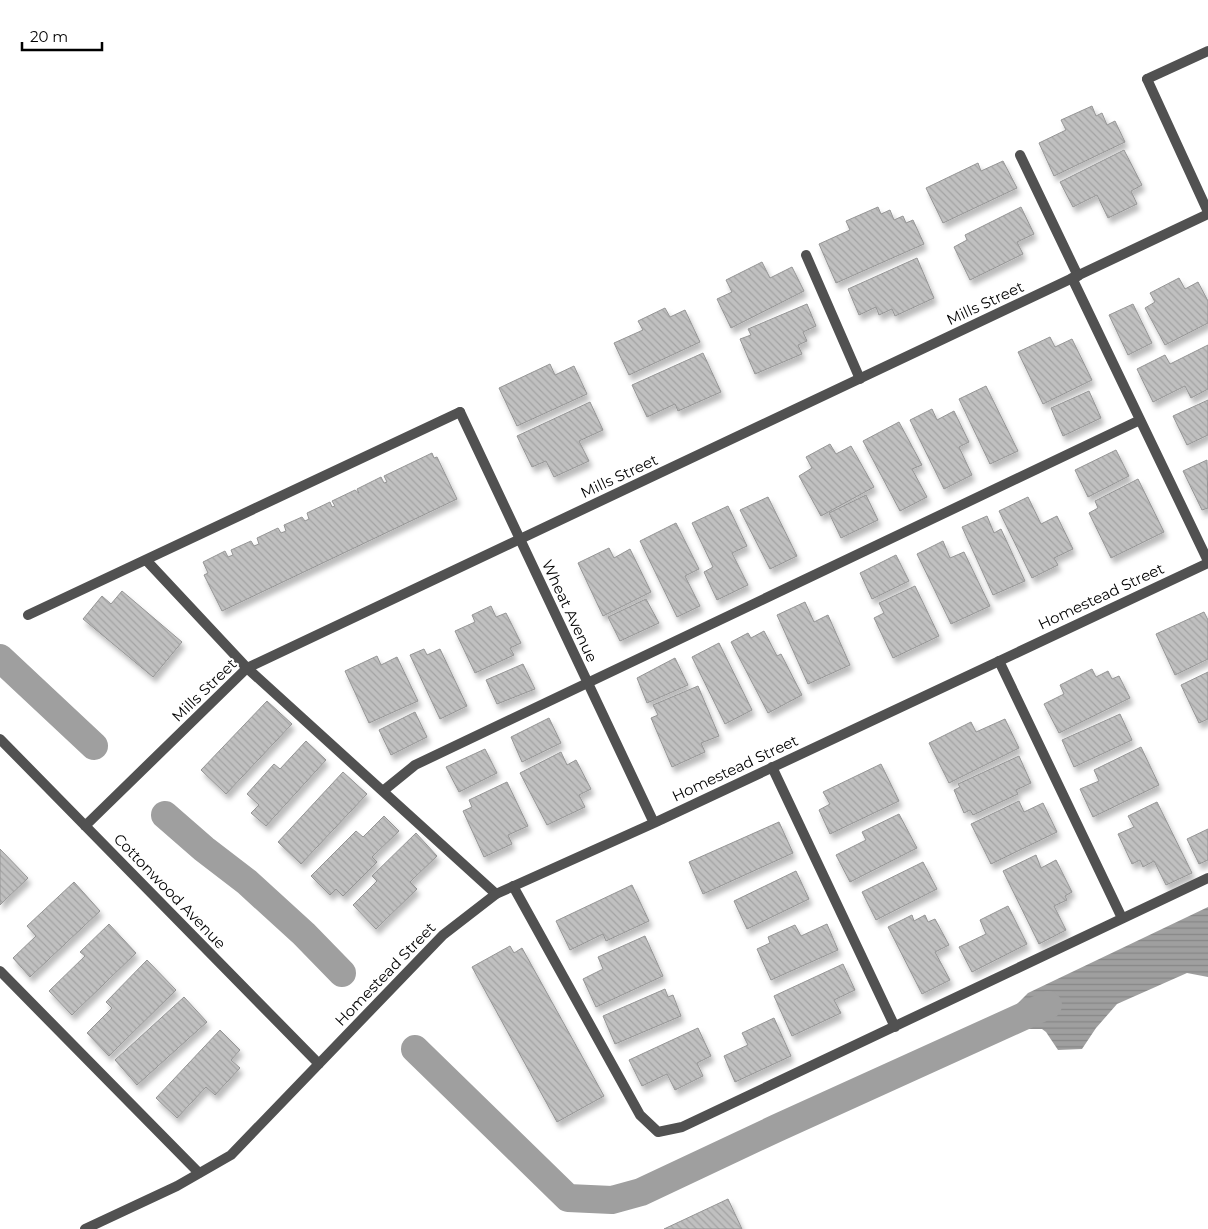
<svg xmlns="http://www.w3.org/2000/svg" width="1208" height="1229" viewBox="0 0 1208 1229" font-family="Montserrat,sans-serif">
  <style>
    .water { fill: url(#water-rules) }
    .lines { fill: none; stroke-linecap: round; stroke-linejoin: round }
    .canal { stroke: #9f9f9f; stroke-width: 28 }
    .building { fill: url(#building-back-hatch); stroke: #959595; filter: url(#shadow) }
    .service { stroke: #515151; stroke-width: 10 }
    .minor { stroke: #515151; stroke-width: 10 }
    .labels { text-anchor: middle; dominant-baseline: central; stroke-width: 4; stroke-linejoin: round; paint-order: stroke }
    .street-label { font-size: 15px; fill: #000; stroke: #fff }
  </style>
  <defs>
    <pattern id="water-rules" width="6" height="5" patternUnits="userSpaceOnUse" patternTransform="scale(1.25)"><rect width="6" height="5" fill="#9f9f9f"/><path d="M0 2.5h6" fill="none" stroke="#878787"/></pattern>
    <pattern id="building-back-hatch" width="6" height="6" patternUnits="userSpaceOnUse" patternTransform="scale(1.25)"><rect width="6" height="6" fill="#c0c0c0"/><path d="M-1 5l2 2M0 0l6 6M5-1l2 2" fill="none" stroke="#a3a3a3"/></pattern>
    <filter id="shadow"><feDropShadow dx="3" dy="5.5" stdDeviation="2.5" flood-color="#0004"/></filter>
  </defs>
  <rect width="100%" height="100%" fill="#fff"/>
  <path class="water" d="M1208 907V977L1187 973 1117 1004 1096 1028 1082 1049 1058 1050 1046 1032 1042 1029H1027L1015 1021 1016 1005 1028 993Z"/>
  <g class="lines">
    <path class="canal" d="M0 658 94 746
      M165 815 204 849 247 882 304 934 342 973
      M415 1049 568 1198 612 1200 641 1192 777 1128 1048 1005"/>
  </g>
  <path class="building" d="M1092 106 1096 116 1102 113 1107 125 1115 121 1125 142 1054 176 1039 143 1066 130 1061 120Z
    M1124 150 1142 185 1131 191 1137 204 1108 218 1097 195 1073 207 1060 182Z
    M1003 161 1017 188 943 223 926 188 978 163 981 171Z
    M878 207 881 214 890 210 894 220 903 216 906 223 913 220 924 244 836 283 819 244 850 230 846 221Z
    M1021 207 1034 234 1017 242 1023 254 970 280 954 247 967 240 965 235Z
    M917 258 934 298 895 316 892 309 879 315 876 307 859 315 848 289Z
    M762 262 770 278 792 267 804 291 731 328 717 299 732 292 726 280Z
    M1179 278 1185 289 1198 282 1208 301V323L1165 345 1145 308 1155 302 1150 293Z
    M807 304 816 326 803 332 807 341 798 345 802 354 755 374 740 339 751 335 748 329Z
    M1133 304 1152 343 1128 355 1109 315Z
    M665 308 670 317 685 310 700 342 629 375 614 343 643 330 638 321Z
    M1050 337 1055 347 1072 339 1092 380 1043 404 1018 352Z
    M1208 345V389L1191 398 1185 386 1153 402 1137 369 1165 355 1170 364Z
    M703 353 721 392 678 411 675 404 647 417 632 385Z
    M550 364 555 375 574 366 587 394 517 426 499 388Z
    M986 386 1018 451 990 464 959 399Z
    M1089 391 1101 418 1063 436 1051 408Z
    M1208 400V435L1187 445 1173 416Z
    M590 402 603 430 579 441 589 461 554 477 546 461 532 467 517 436Z
    M932 409 937 420 954 411 969 442 959 447 972 475 944 489 910 420Z
    M899 422 922 465 912 469 927 497 900 511 863 441Z
    M830 444 836 454 851 446 874 487 821 516 799 476 812 468 806 457Z
    M1116 450 1129 476 1088 497 1075 470Z
    M432 453 434 458 437 457 457 499 222 611 204 575 208 573 203 562 225 551 228 557 233 555 231 550 251 541 254 546 259 544 257 538 278 528 281 533 286 531 284 525 302 517 305 521 309 519 307 513 330 502 332 507 335 506 332 501 355 490 359 493 357 489 381 477 384 483 387 482 384 476Z
    M1207 460 1208 508 1202 510 1183 471Z
    M1138 479 1164 532 1111 558 1089 513 1098 508 1095 501Z
    M866 495 878 520 841 538 829 513Z
    M768 497 797 556 770 569 740 510Z
    M1028 497 1041 524 1057 516 1073 549 1054 558 1058 565 1032 578 999 511Z
    M728 506 747 546 732 553 748 585 717 600 704 572 713 567 692 523Z
    M987 516 994 533 1001 529 1025 581 993 595 962 527Z
    M676 523 699 569 685 576 700 606 677 617 640 541Z
    M943 541 950 558 964 552 990 606 951 624 917 554Z
    M609 548 614 558 630 549 651 592 603 616 578 563Z
    M896 555 909 581 872 599 860 573Z
    M915 586 939 636 893 658 874 618 884 613 879 603Z
    M122 591 182 642 153 677 83 619 102 596 111 604Z
    M646 599 659 623 620 641 608 617Z
    M805 602 814 622 828 615 850 665 808 684 777 615Z
    M491 606 496 617 506 613 521 643 510 648 514 655 475 673 455 631 475 622 472 615Z
    M1204 612 1208 620V659L1175 675 1156 634Z
    M764 631 777 656 781 654 802 695 768 713 731 642 748 633 751 638Z
    M719 643 752 710 725 724 692 657Z
    M424 649 427 655 440 649 467 706 440 719 410 655Z
    M377 656 381 665 397 657 418 701 369 723 345 671Z
    M675 658 688 685 647 703 637 678Z
    M523 664 535 689 497 704 486 680Z
    M1092 669 1096 677 1108 671 1112 679 1119 676 1130 698 1059 733 1044 704 1064 694 1060 685Z
    M1208 672V719L1199 723 1181 685Z
    M698 686 719 736 701 743 705 752 672 767 651 718 658 715 653 705Z
    M267 701 292 724 226 794 201 770Z
    M415 712 427 737 391 755 379 730Z
    M1120 714 1132 740 1074 767 1062 740Z
    M549 718 561 743 522 762 511 737Z
    M1005 719 1019 748 949 783 929 743 971 722 976 732Z
    M306 741 326 760 266 826 251 813 259 805 247 794 274 764 280 769Z
    M1141 747 1159 785 1093 817 1080 789 1099 781 1094 770Z
    M485 749 497 773 459 792 446 767Z
    M561 752 567 765 576 760 591 789 579 795 585 807 547 825 520 773Z
    M1019 756 1031 783 1016 790 1018 794 973 815 970 810 964 813 954 790 960 787 958 784Z
    M881 764 899 801 830 834 819 810 830 804 823 792Z
    M343 772 367 794 301 864 278 842Z
    M507 782 528 826 508 835 512 844 484 857 463 811 472 807 469 800Z
    M1019 801 1024 812 1043 803 1057 832 991 864 971 824Z
    M1157 802 1192 873 1166 885 1154 861 1143 867 1140 860 1132 864 1118 834 1134 827 1128 816Z
    M899 814 917 848 850 882 836 855 866 840 862 832Z
    M384 816 399 831 372 857 377 862 343 896 336 889 330 895 311 876 356 831 363 837Z
    M779 822 793 853 703 894 689 862Z
    M1208 829V860L1199 864 1187 839Z
    M416 833 437 856 410 882 417 889 376 929 353 905 377 881 372 876Z
    M0 849 28 878 0 905Z
    M1036 855 1041 868 1056 860 1072 892 1065 896 1067 900 1054 906 1066 930 1039 944 1003 871Z
    M923 862 937 889 876 920 862 892Z
    M796 871 809 899 747 929 734 901Z
    M74 882 100 911 30 977 13 958 36 936 27 926Z
    M632 885 649 921 606 941 603 934 570 950 556 921Z
    M1008 906 1027 944 972 972 959 947 986 934 980 920Z
    M912 915 914 921 925 915 928 922 935 919 949 945 935 952 950 980 922 994 888 927Z
    M109 924 136 953 72 1015 49 991 85 956 80 952Z
    M827 924 838 950 771 980 757 949 770 943 768 937 795 925 801 936Z
    M645 936 663 976 596 1007 583 979 603 969 598 957Z
    M510 946 514 953 522 948 604 1096 557 1122 472 967Z
    M147 960 176 990 109 1056 87 1033 112 1008 106 1002Z
    M843 964 855 990 834 1000 841 1013 792 1036 774 996Z
    M665 989 668 997 673 995 681 1016 615 1044 603 1016Z
    M184 997 207 1022 137 1085 115 1060Z
    M774 1018 791 1056 735 1082 724 1056 748 1045 742 1033Z
    M698 1028 711 1056 697 1063 703 1076 675 1090 667 1074 642 1086 629 1060Z
    M220 1030 240 1050 231 1060 240 1068 215 1095 206 1087 177 1118 156 1098Z
    M728 1199 742 1229H664Z"/>
  <g class="lines">
    <path class="service" d="M1147 79 1208 51
      M1020 155 1078 276
      M806 255 860 379
      M1072 278 1208 561
      M146 560 247 668 496 894
      M28 615 460 412
      M999 661 1122 918
      M772 767 895 1027
      M383 791 415 765 1140 420
      M513 886 640 1115 658 1132 682 1127 1208 878
      M0 971 199 1173"/>
    <path class="minor" d="M1147 79 1208 212
      M460 412 654 823
      M0 739 319 1064
      M85 826 247 668 1208 214
      M85 1229 177 1186 231 1155 443 935 496 894 654 823 1208 563"/>
  </g>
  <g class="labels">
    <g class="street-label">
      <text transform="translate(985 303) rotate(-25)">Mills Street</text>
      <text transform="translate(619 476) rotate(-25)">Mills Street</text>
      <text transform="translate(1101 596) rotate(-25)">Homestead Street</text>
      <text transform="translate(570 611) rotate(65)">Wheat Avenue</text>
      <text transform="translate(204 690) rotate(-44)">Mills Street</text>
      <text transform="translate(735 768) rotate(-25)">Homestead Street</text>
      <text transform="translate(170 891) rotate(46)">Cottonwood Avenue</text>
      <text transform="translate(385 974) rotate(-46)">Homestead Street</text>
    </g>
  </g>
  <path d="M22 42v8h80v-8" fill="none" stroke="#000000" stroke-width="2.5"/>
  <text x="30" y="42" font-size="15" fill="#000000" stroke="#ffffff" stroke-width="4" paint-order="stroke">20 m</text>
</svg>
